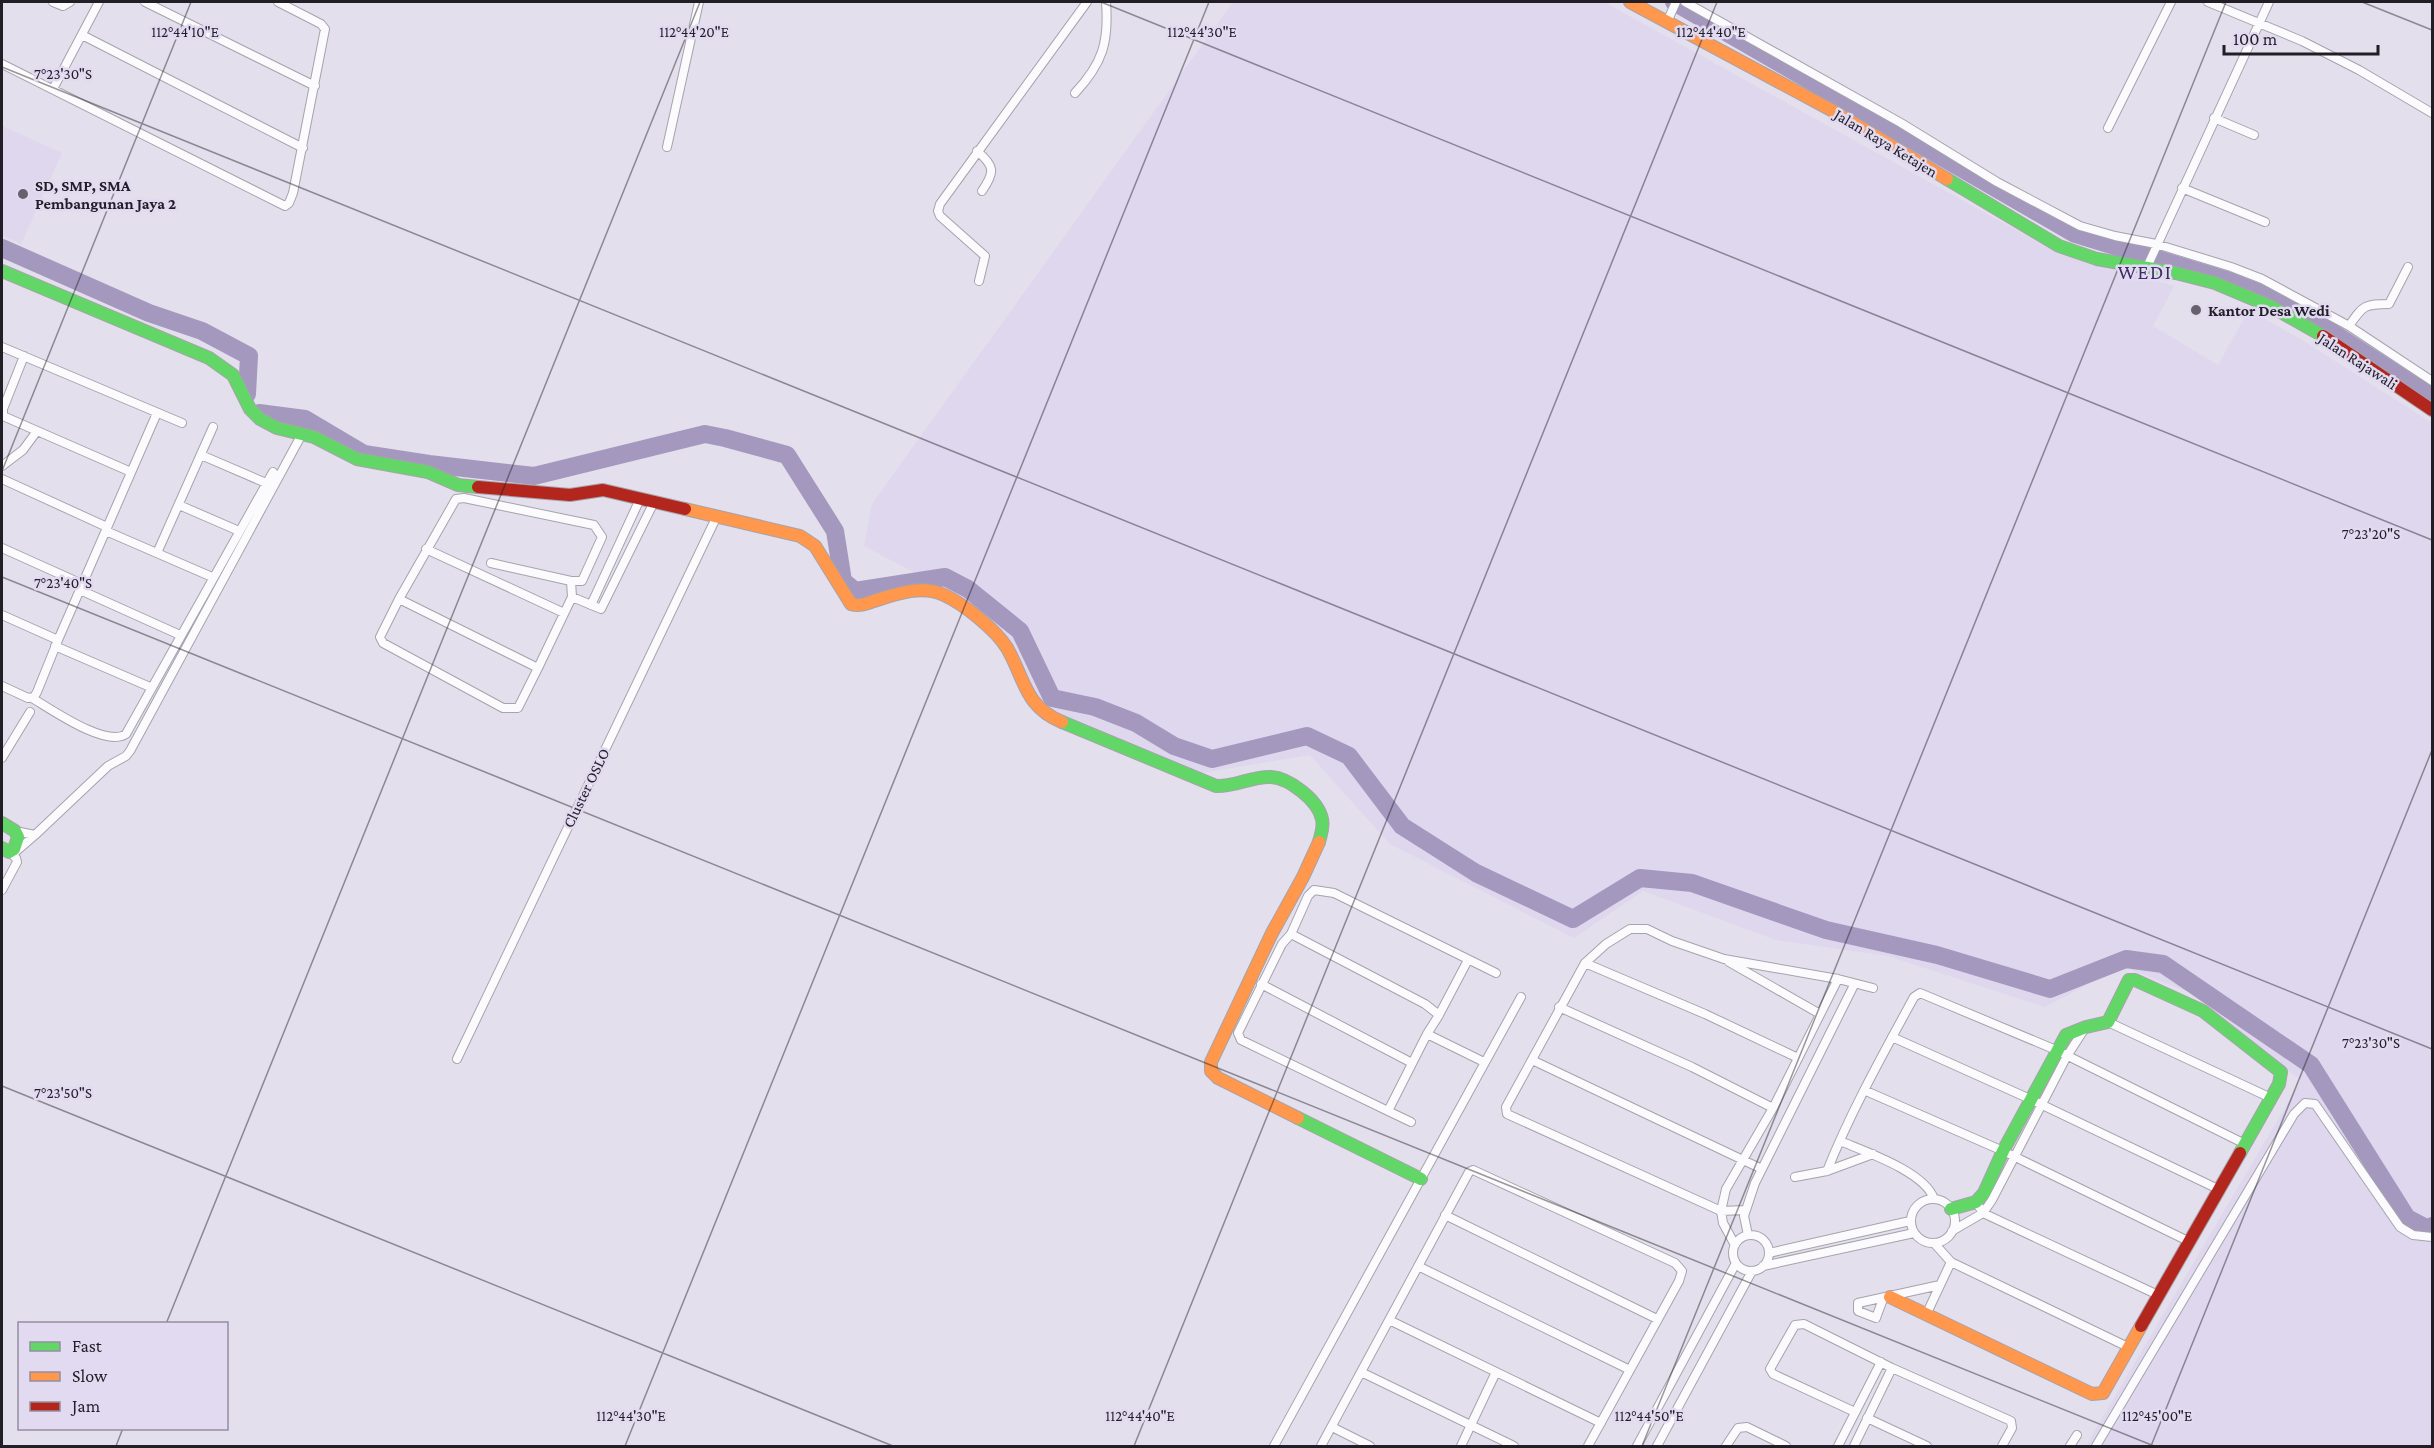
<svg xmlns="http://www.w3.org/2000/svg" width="2434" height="1448" viewBox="0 0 2434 1448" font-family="'Crimson Pro',serif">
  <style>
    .built { fill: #ded7ed }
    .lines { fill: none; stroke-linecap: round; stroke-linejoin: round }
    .river { stroke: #a598bf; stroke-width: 18 }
    .street-casing { stroke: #a6a3ac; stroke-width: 10 }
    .fast-casing { stroke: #a6a3ac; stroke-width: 14 }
    .slow-casing { stroke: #a6a3ac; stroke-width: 14 }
    .jam-casing { stroke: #a6a3ac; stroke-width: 14 }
    .street { stroke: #fbfafc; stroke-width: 8 }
    .fast { stroke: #63d668; stroke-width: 12 }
    .slow { stroke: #ff974d; stroke-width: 12 }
    .jam { stroke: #b3261e; stroke-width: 12 }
    .ticks { fill: none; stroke: #211e26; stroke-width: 1.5; stroke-opacity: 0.45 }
    .poi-dot { fill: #65626b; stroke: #e1daf1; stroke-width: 2 }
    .labels { text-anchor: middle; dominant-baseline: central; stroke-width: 5; stroke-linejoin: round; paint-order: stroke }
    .street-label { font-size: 16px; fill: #211e26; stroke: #e1daf1 }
    .poi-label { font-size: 16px; font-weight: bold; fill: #211e26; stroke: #e1daf1; text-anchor: start }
    .quarter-label { font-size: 20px; letter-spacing: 1.5px; fill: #422b65; stroke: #e1daf1 }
    .ticks-label { font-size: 15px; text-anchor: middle; fill: #211e26; stroke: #e1daf1; stroke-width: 5; stroke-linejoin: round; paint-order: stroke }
  </style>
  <rect width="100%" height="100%" fill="#e3dfec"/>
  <path class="built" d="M1233 2H1604L2061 255 2174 286 2153 326 2218 365 2249 310 2302 340 2432 423V1446H2086L2301 1080 2215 1018 2194 994 2122 966 2045 1007 1888 956 1776 940 1643 891 1574 938 1390 844 1310 755 1189 775 1041 715 971 602 864 546 872 504Z
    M2 126 62 153 21 244 2 235Z"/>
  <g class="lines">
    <path class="river" d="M1674 2 2075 234 2230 281 2290 305 2432 397
      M2 248 149 313 202 331 249 356 247 394
      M259 413 305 419 364 454 429 464 534 476 705 434 725 438 787 455 835 531 843 581 855 591 945 577 968 589 1020 631 1052 698 1095 707 1136 723 1174 746 1212 759 1307 736 1349 756 1402 826 1476 873 1573 919 1640 878 1692 883 1826 930 1937 955 2050 989 2126 959 2163 964 2311 1065 2407 1218 2428 1229 2432 1226"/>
    <defs>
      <path id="street" d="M53 2 63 6 70 2
        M145 2 315 86
        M1685 2 1901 123 1997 182 2080 226 2115 236 2156 244 2231 267 2262 279 2349 326 2432 381
        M2208 2 2302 41 2359 70 2432 113
        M1667 22 1676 2
        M82 35 303 148
        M2 64 285 206 289 203 293 193 325 29 321 24 278 2
        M53 89 99 2
        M1075 93C1103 63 1109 42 1106 2
        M2214 118 2254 135
        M2108 128 2171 2
        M667 147 699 2
        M977 151C995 166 995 172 982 191
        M2182 188 2265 222
        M2147 267 2269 2
        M979 281 985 256 940 216 938 211 940 204 1087 2
        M2349 326C2363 305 2365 304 2389 304L2408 267
        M2 347 182 423
        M24 356 3 409V416L131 472
        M201 455 266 483
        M2 466 23 450 37 431
        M2 479 107 527
        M179 505 239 531
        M106 531 212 577
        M2 548 82 584
        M426 549 564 613
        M157 553 213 427
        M491 563 571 581 572 597 601 609 654 502
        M571 581H582L602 537 594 525 464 498 456 499 399 599 538 668 572 597
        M80 590 180 635
        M399 599 380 637 383 643 503 708H518L538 668
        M591 605 640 499
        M2 615 58 640
        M55 646 150 687
        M2 686 28 698 34 697 37 692 58 640 157 413
        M32 698C51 709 106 748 126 734L273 472
        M2 758 30 712
        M15 831 35 835 108 766 126 756 130 751 302 434
        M13 854 35 835
        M2 890 17 862 16 858 9 852
        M1291 934 1425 1004 1439 1015 1427 1034
        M1729 962 1820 1014
        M1585 963 1705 1014 1798 1058
        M1261 984 1412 1063
        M1559 1007 1692 1067 1773 1108
        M1439 1015 1468 960
        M2108 1022 2271 1098
        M1892 1037 2030 1099 2218 1189
        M457 1059 716 518
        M1532 1060 1762 1169
        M1866 1091 2003 1151 2188 1241
        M1388 1111 1241 1040 1238 1033 1282 944 1291 934 1308 896 1314 890 1334 893 1496 973
        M1411 1122 1388 1111 1427 1034 1484 1062
        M1840 1141C1866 1152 1925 1172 1934 1199
        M1827 1171C1850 1113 1884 1052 1914 997L1920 993 2056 1050 2245 1144
        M1795 1177 1827 1171 1873 1154
        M1911 1221a22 22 0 1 1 44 0a22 22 0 1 1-44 0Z
        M1976 1202 1983 1213 2158 1295
        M1745 1210 1721 1211 1507 1114 1506 1107 1585 963 1606 944 1630 929H1647L1672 941 1724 959 1838 979 1873 988
        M1445 1215 1657 1319
        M1952 1231 1983 1213 1992 1200 2067 1056 2085 1028
        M1748 1235 1744 1216 1755 1183 1854 985
        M1733 1253a18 18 0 1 1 36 0a18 18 0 1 1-36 0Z
        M1735 1245 1723 1223 1721 1211 1726 1189 1773 1108 1838 979
        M1769 1253 1910 1221
        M1951 1262 2128 1347
        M1418 1266 1630 1370
        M1763 1266 1914 1233
        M1883 1299 1876 1318 1858 1311V1303L1940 1285
        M1926 1315 1951 1262 1934 1243
        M1389 1320 1601 1423
        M1361 1372 1514 1446
        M1855 1412 1773 1374 1770 1369 1795 1325 1804 1324 1892 1368 2011 1421 2012 1428 2002 1446
        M1867 1418 1927 1446
        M1332 1427 1370 1446
        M1274 1446 1521 997
        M1321 1446 1469 1172 1473 1170 1675 1263 1682 1271 1679 1281 1588 1446
        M1461 1446 1496 1372
        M1637 1446 1736 1263
        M1657 1446 1752 1271
        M1726 1446 1738 1428 1747 1427 1786 1446
        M1838 1446 1881 1362
        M1854 1446 1892 1368
        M2070 1446 2077 1435
        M2096 1446 2294 1114 2305 1103 2315 1104 2400 1227 2413 1235 2432 1237"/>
      <path id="fast" d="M1947 179 2059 246 2097 259 2176 273 2215 283 2272 307 2323 336
        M2 271 209 358 233 375 250 409 260 419 277 428 314 437 357 459 428 472 458 485 478 487
        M1062 722 1216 786C1235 787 1252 776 1271 777 1289 778 1318 800 1322 819 1324 827 1321 834 1319 842
        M2 823 15 831 18 837 14 849 9 852 2 848
        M1298 1118 1421 1179
        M1951 1209 1976 1202 1984 1193 2003 1151 2066 1035 2086 1027 2108 1022 2129 980H2135L2203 1011 2281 1072 2279 1084 2240 1153"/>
      <path id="slow" d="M1630 2 1835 112 1947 179
        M685 509 800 536 815 546 851 604C860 607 868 603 877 600 898 593 923 585 944 595 964 604 996 630 1007 648 1025 679 1024 706 1062 722
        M1298 1118 1218 1078 1211 1071V1062L1272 933 1303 877 1319 842
        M1890 1297 2092 1394 2103 1393 2141 1326"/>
      <path id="jam" d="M2323 336 2432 410
        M478 487 570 495 603 490 685 509
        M2141 1326 2240 1153"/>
    </defs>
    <use href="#street" class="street-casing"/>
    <use href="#fast" class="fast-casing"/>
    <use href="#slow" class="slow-casing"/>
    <use href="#jam" class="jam-casing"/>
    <use href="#street" class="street"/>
    <use href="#fast" class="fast"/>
    <use href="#slow" class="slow"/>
    <use href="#jam" class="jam"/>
  </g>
  <path class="ticks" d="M1101 2 2432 540M2362 2 2432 30M2 67 2432 1049M2 471 191 2M2 577 2154 1446M2 1086 893 1446M166 1324 700 2M116 1446 123 1428M625 1446 1209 2M1134 1446 1717 2M1642 1446 2226 2M2151 1446 2432 750"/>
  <g class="poi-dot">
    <circle cx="23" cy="194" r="6"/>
    <circle cx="2196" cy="310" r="6"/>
  </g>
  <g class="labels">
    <g class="street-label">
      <text transform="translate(1886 143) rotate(31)">Jalan Raya Ketajen</text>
      <text transform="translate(2358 361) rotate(33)">Jalan Rajawali</text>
      <text transform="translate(586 788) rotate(-64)">Cluster OSLO</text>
    </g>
    <g class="poi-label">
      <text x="35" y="185">SD, SMP, SMA<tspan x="35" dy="18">Pembangunan Jaya 2</tspan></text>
      <text x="2208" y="310">Kantor Desa Wedi</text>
    </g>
    <g class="quarter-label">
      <text x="2145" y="272">WEDI</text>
    </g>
  </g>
  <g class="ticks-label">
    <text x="185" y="37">112°44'10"E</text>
    <text x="694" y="37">112°44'20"E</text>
    <text x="1202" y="37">112°44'30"E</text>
    <text x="1711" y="37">112°44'40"E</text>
    <text x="63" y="79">7°23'30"S</text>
    <text x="2371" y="539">7°23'20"S</text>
    <text x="63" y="588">7°23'40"S</text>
    <text x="2371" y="1048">7°23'30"S</text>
    <text x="63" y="1098">7°23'50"S</text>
    <text x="631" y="1421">112°44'30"E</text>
    <text x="1140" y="1421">112°44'40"E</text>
    <text x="1649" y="1421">112°44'50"E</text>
    <text x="2157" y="1421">112°45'00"E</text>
  </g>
  <rect width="2434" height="1448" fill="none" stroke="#211e26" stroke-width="6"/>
  <rect x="18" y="1322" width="210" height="108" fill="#e1daf1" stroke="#948fa0" stroke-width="1.5"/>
  <rect x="30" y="1342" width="30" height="9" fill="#63d668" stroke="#948fa0" stroke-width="1.5"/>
  <text x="72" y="1352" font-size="18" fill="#211e26">Fast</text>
  <rect x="30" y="1372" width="30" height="9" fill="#ff974d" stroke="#948fa0" stroke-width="1.5"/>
  <text x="72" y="1382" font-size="18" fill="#211e26">Slow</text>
  <rect x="30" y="1402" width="30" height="9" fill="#b3261e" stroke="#948fa0" stroke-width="1.5"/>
  <text x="72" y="1412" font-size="18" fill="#211e26">Jam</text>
  <path d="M2224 45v9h154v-9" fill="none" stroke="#211e26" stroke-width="3"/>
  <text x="2233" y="45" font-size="18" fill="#211e26" stroke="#e1daf1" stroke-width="4.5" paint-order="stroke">100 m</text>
</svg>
